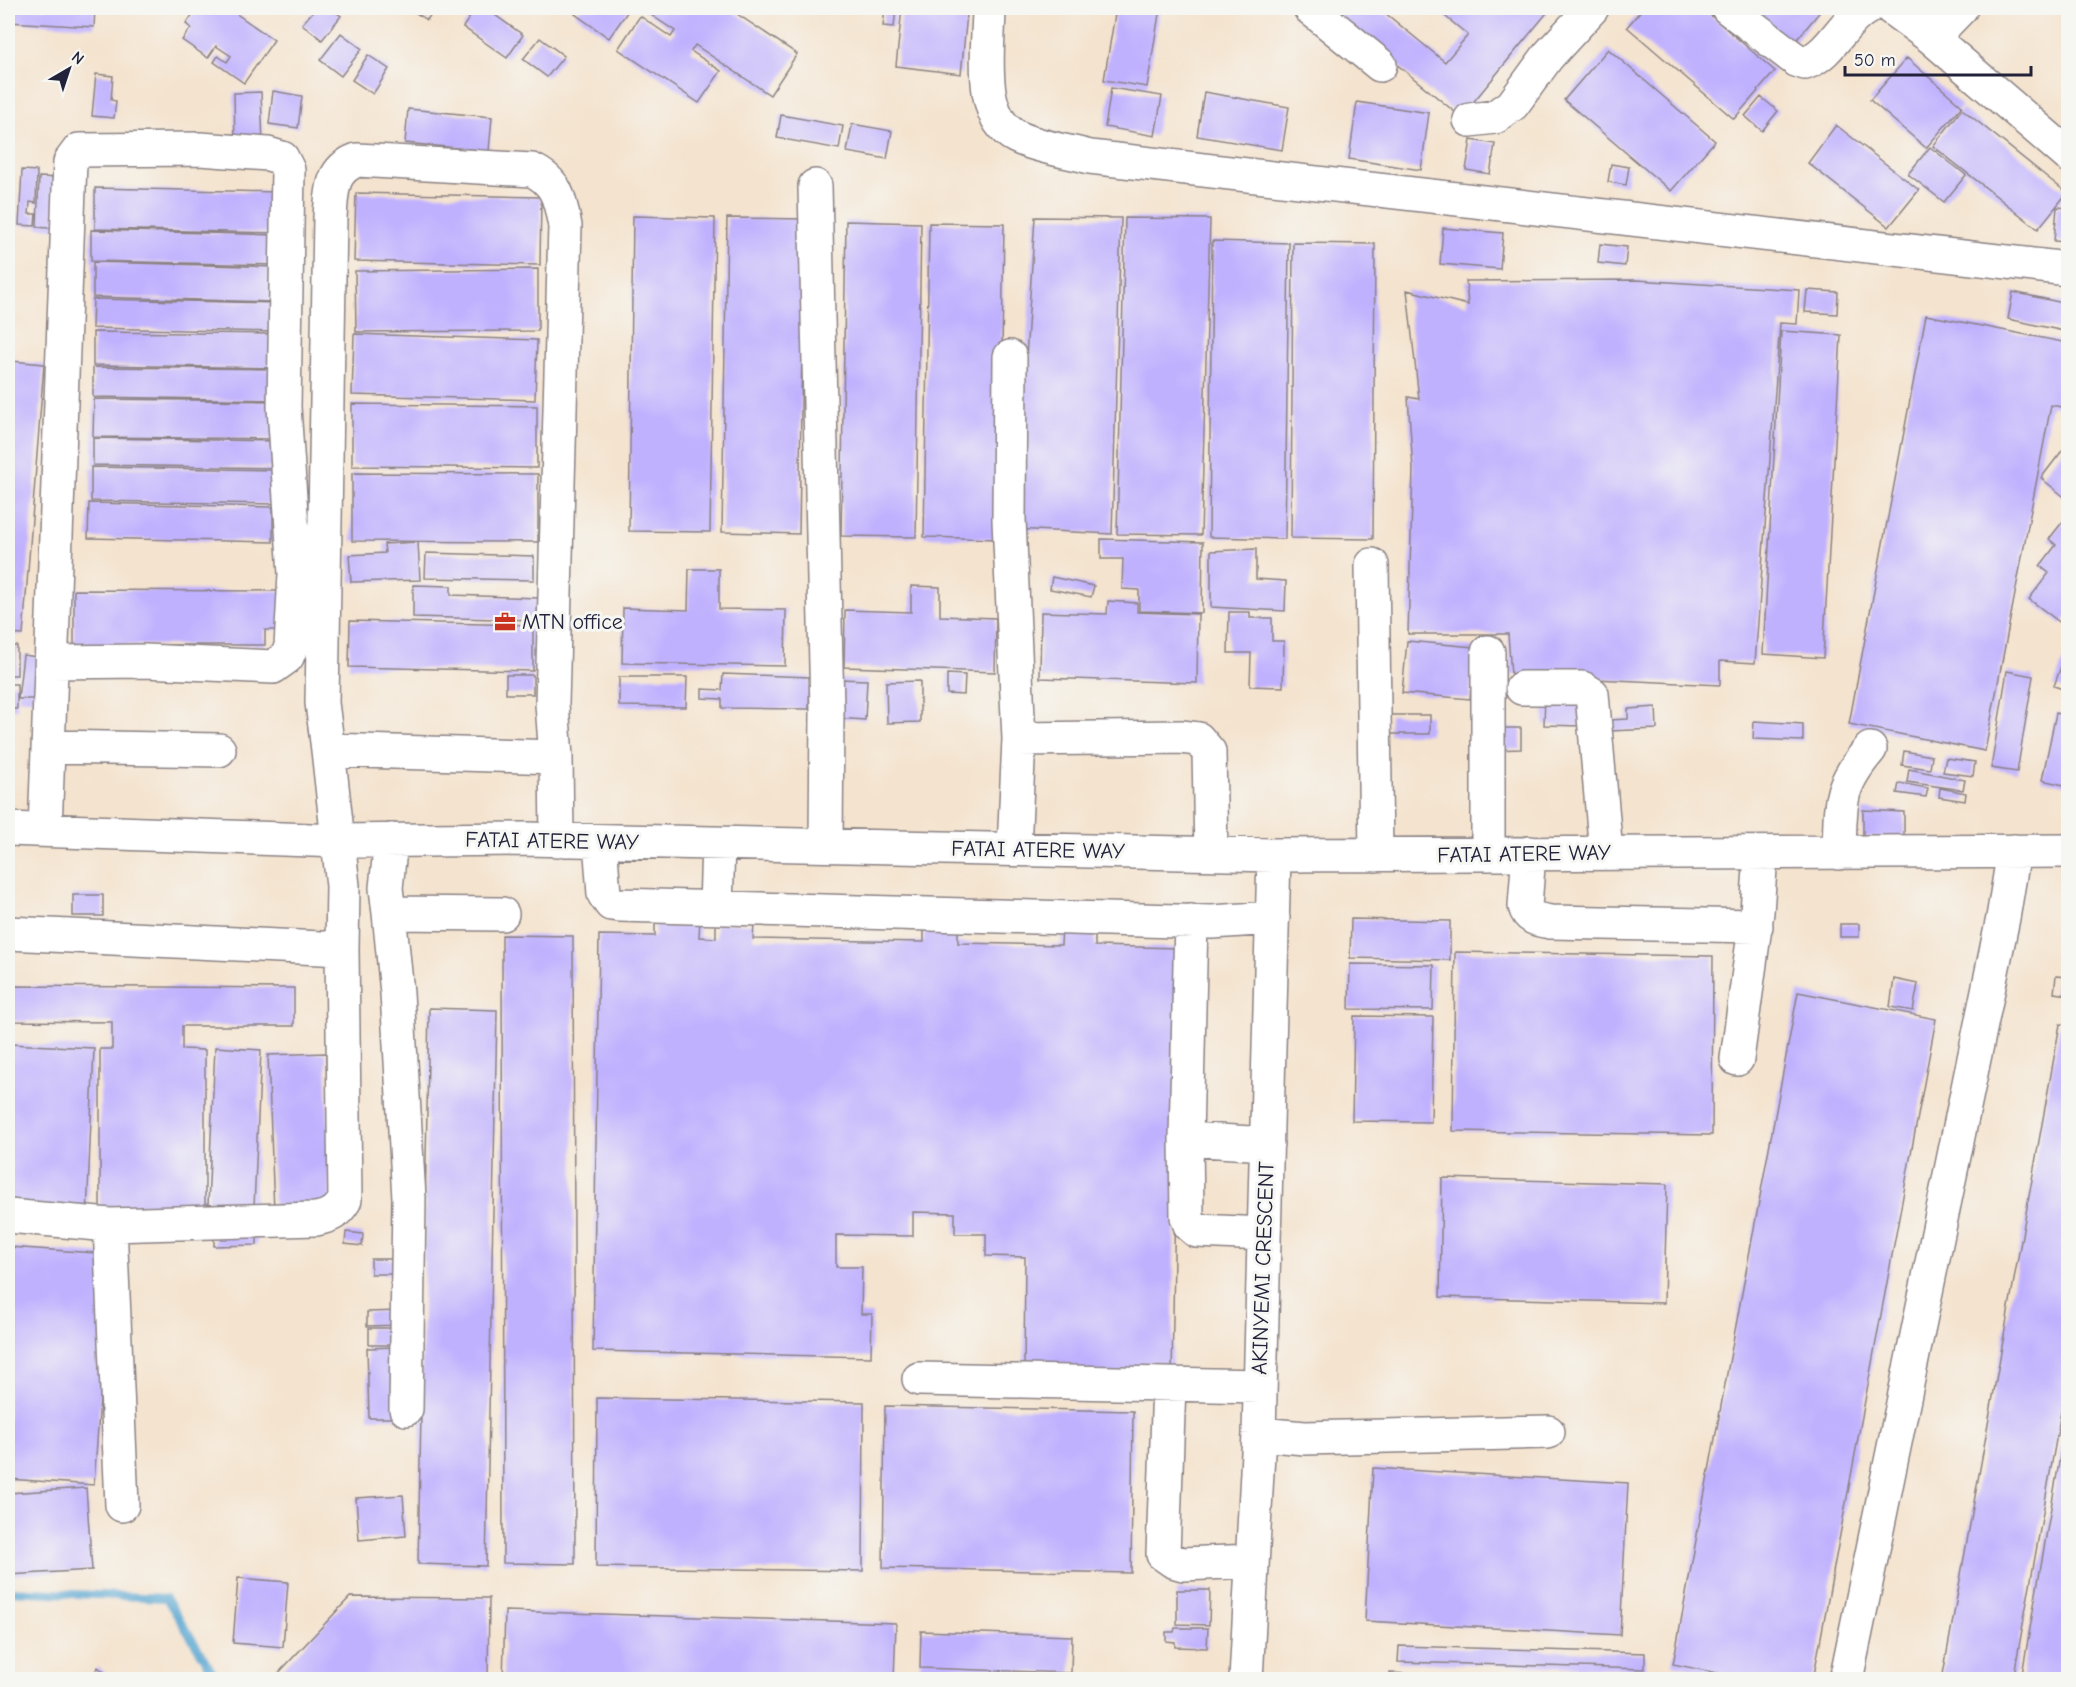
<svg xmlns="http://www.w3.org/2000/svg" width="2076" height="1687" font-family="'Comic Neue',sans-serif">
  <rect width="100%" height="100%" fill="#f6f6f2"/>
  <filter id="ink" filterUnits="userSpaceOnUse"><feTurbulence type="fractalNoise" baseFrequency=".0167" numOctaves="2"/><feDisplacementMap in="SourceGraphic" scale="12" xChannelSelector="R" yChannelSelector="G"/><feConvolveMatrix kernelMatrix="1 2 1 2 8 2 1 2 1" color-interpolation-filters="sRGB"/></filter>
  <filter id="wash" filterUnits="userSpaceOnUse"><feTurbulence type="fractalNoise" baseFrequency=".008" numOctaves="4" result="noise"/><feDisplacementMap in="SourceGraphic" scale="24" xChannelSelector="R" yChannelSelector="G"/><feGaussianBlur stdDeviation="1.35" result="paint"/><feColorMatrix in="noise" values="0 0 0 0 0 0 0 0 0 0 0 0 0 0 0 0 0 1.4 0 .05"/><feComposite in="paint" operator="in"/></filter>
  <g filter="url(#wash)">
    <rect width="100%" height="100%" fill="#f4e3ce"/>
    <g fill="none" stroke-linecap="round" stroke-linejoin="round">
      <path stroke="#56a5d0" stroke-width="8" d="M 8,1591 L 166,1598 L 218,1680"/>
    </g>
    <g id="blocks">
      <path fill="#c0b1fe" d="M 8,8 L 95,8 L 94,27 L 8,22 Z
        M 197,8 L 228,8 L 274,40 L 244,83 L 214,62 L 218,56 L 227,62 L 231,56 L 216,46 L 208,58 L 182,40 L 191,28 L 186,24 Z
        M 316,8 L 330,8 L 341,16 L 322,40 L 302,24 Z
        M 408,8 L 435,8 L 427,20 Z
        M 476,8 L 485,8 L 523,35 L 507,58 L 463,27 Z
        M 580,8 L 630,8 L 609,38 L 575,14 Z
        M 643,8 L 728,8 L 797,54 L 770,95 L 695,45 L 691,51 L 721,71 L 699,103 L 618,49 L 640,16 L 671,37 L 675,31 L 642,9 Z
        M 885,8 L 896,8 L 894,27 L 883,26 Z
        M 902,8 L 967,14 L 961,74 L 896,66 Z
        M 1116,8 L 1160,8 L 1147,87 L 1104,80 Z
        M 1328,8 L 1379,8 L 1445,62 L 1468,35 L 1435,8 L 1551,8 L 1461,117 Z
        M 1643,8 L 1702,8 L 1775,71 L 1734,119 L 1627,27 Z
        M 1737,8 L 1823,8 L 1788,50 Z
        M 341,33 L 362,49 L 341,76 L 320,60 Z
        M 540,38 L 564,56 L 547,77 L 523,59 Z
        M 1608,49 L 1715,141 L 1671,191 L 1564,100 Z
        M 368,55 L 389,69 L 373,94 L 352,80 Z
        M 1907,58 L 1962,106 L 1926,148 L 1870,100 Z
        M 96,74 L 113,76 L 111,100 L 116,101 L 114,118 L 92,116 Z
        M 1111,88 L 1162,96 L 1155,136 L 1105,127 Z
        M 273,91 L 302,96 L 298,128 L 269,124 Z
        M 261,92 L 263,146 L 235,147 L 234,93 Z
        M 1204,92 L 1289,107 L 1282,150 L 1197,136 Z
        M 1761,97 L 1778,111 L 1762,131 L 1745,116 Z
        M 1357,102 L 1429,113 L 1421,170 L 1349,159 Z
        M 408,109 L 492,117 L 489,151 L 405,143 Z
        M 1962,109 L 2067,193 L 2038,229 L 1933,146 Z
        M 781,115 L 843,126 L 839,149 L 777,138 Z
        M 852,124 L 892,131 L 887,159 L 847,152 Z
        M 1836,125 L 1919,190 L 1889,227 L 1808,163 Z
        M 1471,140 L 1495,144 L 1490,174 L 1466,170 Z
        M 1930,147 L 1966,175 L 1944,202 L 1908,174 Z
        M 1611,164 L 1629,167 L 1626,185 L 1608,182 Z
        M 22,170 L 37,171 L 36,203 L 30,202 L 29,214 L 36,214 L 35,226 L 19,225 Z
        M 39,177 L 61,178 L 59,229 L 37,227 Z
        M 95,188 L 278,192 L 277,233 L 95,229 Z
        M 356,193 L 541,197 L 540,265 L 354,261 Z
        M 2057,207 L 2068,208 L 2068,242 L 2054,241 Z
        M 633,216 L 715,218 L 710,532 L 629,531 Z
        M 1035,217 L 1121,218 L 1112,534 L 1015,529 Z
        M 727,218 L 804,219 L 799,534 L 722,532 Z
        M 1125,218 L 1210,219 L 1201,535 L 1117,534 Z
        M 846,221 L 921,223 L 916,537 L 841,536 Z
        M 929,223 L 1004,224 L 999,539 L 924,537 Z
        M 1443,228 L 1503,233 L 1500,269 L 1440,264 Z
        M 91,230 L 277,235 L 277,265 L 91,261 Z
        M 1212,241 L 1289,243 L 1285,539 L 1209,537 Z
        M 1293,243 L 1375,244 L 1373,539 L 1291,538 Z
        M 1600,244 L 1627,247 L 1625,266 L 1598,263 Z
        M 93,262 L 277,267 L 276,302 L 93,297 Z
        M 538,269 L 538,331 L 356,332 L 355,271 Z
        M 1636,280 L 1799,290 L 1797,324 L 1780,323 L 1755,663 L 1720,661 L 1720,685 L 1511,675 L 1508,634 L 1408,634 L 1413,469 L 1408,397 L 1419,399 L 1407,290 L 1468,305 L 1466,281 Z
        M 1807,290 L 1838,292 L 1837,314 L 1805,312 Z
        M 2013,292 L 2068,304 L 2064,331 L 2008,319 Z
        M 93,299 L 277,303 L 276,332 L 92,328 Z
        M 1926,315 L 2068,343 L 2068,408 L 2051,405 L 1985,751 L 1849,724 Z
        M 1781,331 L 1841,335 L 1823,658 L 1763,654 Z
        M 93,332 L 276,334 L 275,368 L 93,365 Z
        M 354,334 L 537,340 L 535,400 L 352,395 Z
        M 11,361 L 44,364 L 23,635 L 8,634 L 8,409 Z
        M 93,367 L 276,369 L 276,400 L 93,397 Z
        M 94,399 L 275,401 L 275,439 L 93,437 Z
        M 352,404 L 537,406 L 537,468 L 352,466 Z
        M 93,438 L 275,441 L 275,468 L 93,465 Z
        M 2068,443 L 2068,500 L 2041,478 Z
        M 91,467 L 275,470 L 275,504 L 91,501 Z
        M 352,473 L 538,474 L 538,542 L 352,541 Z
        M 89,503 L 273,507 L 273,542 L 88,538 Z
        M 2068,515 L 2068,615 L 2062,624 L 2029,599 L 2049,573 L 2040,566 L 2056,545 L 2049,539 Z
        M 1101,539 L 1203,542 L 1202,613 L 1139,611 L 1139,590 L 1122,589 L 1123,559 L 1101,559 Z
        M 418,542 L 420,580 L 351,582 L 349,555 L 385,553 L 384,544 Z
        M 1256,549 L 1256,579 L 1286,581 L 1285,611 L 1211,607 L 1211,551 Z
        M 426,553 L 534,556 L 534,580 L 425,578 Z
        M 689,569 L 719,569 L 719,609 L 786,610 L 785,666 L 622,663 L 623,608 L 688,610 Z
        M 1052,577 L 1094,586 L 1091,597 L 1050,589 Z
        M 413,585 L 451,586 L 451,595 L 538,598 L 537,620 L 413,617 Z
        M 911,586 L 940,587 L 940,616 L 996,618 L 995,672 L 844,667 L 845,610 L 911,612 Z
        M 74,590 L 285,591 L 285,630 L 265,630 L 265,645 L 74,645 Z
        M 1108,601 L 1137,603 L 1137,612 L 1198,614 L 1197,683 L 1040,678 L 1041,612 L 1107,614 Z
        M 1229,612 L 1250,612 L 1250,618 L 1272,618 L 1272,641 L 1284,641 L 1283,687 L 1250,686 L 1251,653 L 1228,653 Z
        M 350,621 L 533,625 L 533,671 L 349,667 Z
        M 1407,641 L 1474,647 L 1470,699 L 1402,693 Z
        M 8,646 L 17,646 L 17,675 L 8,675 Z
        M 23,655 L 37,657 L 34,699 L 18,699 Z
        M 2063,661 L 2068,663 L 2068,691 L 2054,686 Z
        M 2007,671 L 2033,676 L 2017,772 L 1991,768 Z
        M 723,674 L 810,677 L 809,709 L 722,708 L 722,699 L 702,698 L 702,689 L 722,690 Z
        M 947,674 L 965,675 L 964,695 L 947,694 Z
        M 506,675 L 533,675 L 533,694 L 506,694 Z
        M 619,677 L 687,677 L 686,707 L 619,706 Z
        M 838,679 L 867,680 L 865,720 L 836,718 Z
        M 920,681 L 920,722 L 887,723 L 886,682 Z
        M 8,684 L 17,684 L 17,709 L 8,709 Z
        M 1545,695 L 1582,697 L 1581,726 L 1544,725 Z
        M 1656,707 L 1657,729 L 1609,731 L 1608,720 L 1628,719 L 1628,709 Z
        M 2056,713 L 2068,716 L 2068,786 L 2042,780 Z
        M 1390,715 L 1430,715 L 1430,734 L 1389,734 Z
        M 1754,721 L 1803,724 L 1803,741 L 1753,739 Z
        M 1491,728 L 1521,728 L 1521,749 L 1493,750 Z
        M 1904,751 L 1932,756 L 1930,769 L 1902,765 Z
        M 1946,758 L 1975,762 L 1973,776 L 1943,772 Z
        M 1909,769 L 1965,780 L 1963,790 L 1907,782 Z
        M 1899,783 L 1928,788 L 1926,797 L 1897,793 Z
        M 1940,788 L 1966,793 L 1965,801 L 1939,797 Z
        M 1863,810 L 1904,812 L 1904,838 L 1863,837 Z
        M 73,895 L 103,895 L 103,916 L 73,916 Z
        M 655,917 L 700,918 L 699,937 L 716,938 L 716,923 L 754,924 L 753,939 L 924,942 L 924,923 L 958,924 L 958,943 L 1061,945 L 1062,928 L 1095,929 L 1095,946 L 1179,948 L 1172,1378 L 1024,1374 L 1025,1257 L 986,1256 L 986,1234 L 955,1234 L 955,1213 L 913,1212 L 913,1236 L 836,1235 L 836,1267 L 862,1267 L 861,1314 L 872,1314 L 871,1357 L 593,1351 L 599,935 L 655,936 Z
        M 1351,919 L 1450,921 L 1450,960 L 1350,958 Z
        M 1840,924 L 1859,924 L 1859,937 L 1840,937 Z
        M 502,935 L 573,936 L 575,1564 L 503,1563 Z
        M 1455,952 L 1713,956 L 1712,1135 L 1453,1131 Z
        M 1350,964 L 1434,965 L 1433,1010 L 1349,1009 Z
        M 2056,976 L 2068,977 L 2068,995 L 2054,993 Z
        M 1894,979 L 1918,984 L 1913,1011 L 1890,1007 Z
        M 8,986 L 294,988 L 294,1026 L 182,1026 L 182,1049 L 205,1050 L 205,1215 L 100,1214 L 100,1049 L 112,1049 L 112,1022 L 8,1021 Z
        M 1798,992 L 1936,1019 L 1813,1680 L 1751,1680 L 1673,1664 Z
        M 429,1008 L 497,1010 L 486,1566 L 418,1564 Z
        M 1354,1016 L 1433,1017 L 1431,1122 L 1352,1121 Z
        M 2060,1024 L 2068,1025 L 2068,1373 L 2013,1680 L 1942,1680 Z
        M 8,1044 L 94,1048 L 87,1216 L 8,1211 Z
        M 215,1047 L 261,1050 L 254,1207 L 208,1205 Z
        M 326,1053 L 331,1209 L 274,1211 L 268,1055 Z
        M 1442,1178 L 1667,1184 L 1664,1303 L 1440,1297 Z
        M 346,1232 L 363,1234 L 362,1246 L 345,1244 Z
        M 257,1235 L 257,1245 L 214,1246 L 214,1236 Z
        M 8,1247 L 110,1254 L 94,1485 L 8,1479 Z
        M 371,1259 L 403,1259 L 403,1274 L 371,1274 Z
        M 401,1311 L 402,1325 L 367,1326 L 367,1312 Z
        M 369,1328 L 398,1328 L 398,1345 L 369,1345 Z
        M 396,1347 L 398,1418 L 369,1418 L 367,1348 Z
        M 597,1398 L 864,1402 L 863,1571 L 596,1567 Z
        M 885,1406 L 1133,1411 L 1131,1573 L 883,1568 Z
        M 2067,1416 L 2068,1680 L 2021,1680 Z
        M 1373,1468 L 1628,1483 L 1620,1635 L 1365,1621 Z
        M 86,1488 L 92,1570 L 8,1575 L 8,1493 Z
        M 403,1495 L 406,1536 L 359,1540 L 356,1498 Z
        M 238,1578 L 288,1582 L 283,1647 L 233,1643 Z
        M 1177,1590 L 1210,1590 L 1209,1625 L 1177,1624 Z
        M 350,1597 L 489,1598 L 488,1680 L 272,1680 Z
        M 505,1611 L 896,1623 L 894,1680 L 503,1680 Z
        M 1175,1628 L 1208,1628 L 1207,1648 L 1175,1647 L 1175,1642 L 1166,1641 L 1166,1632 L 1174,1632 Z
        M 921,1631 L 1072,1636 L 1071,1673 L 920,1668 Z
        M 1399,1646 L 1645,1653 L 1645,1669 L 1398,1662 Z
        M 98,1667 L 114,1680 L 89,1680 Z
        M 1390,1673 L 1486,1678 L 1486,1680 L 1390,1680 Z"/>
    </g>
  </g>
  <g filter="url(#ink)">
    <use href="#blocks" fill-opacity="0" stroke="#8b8284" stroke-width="1.5"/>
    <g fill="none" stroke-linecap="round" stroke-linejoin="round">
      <defs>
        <path id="minor" d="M 989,8 C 989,46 976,117 1017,137 C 1038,147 1067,151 1090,157 L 2068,269
          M 1310,8 L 1380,65
          M 1728,8 L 1796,60 L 1805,63 C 1832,54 1842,21 1867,8
          M 1891,8 L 1932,38 L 2068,155
          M 1932,38 L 1961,8
          M 1470,120 L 1495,117 L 1513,104 L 1548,56 L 1592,8
          M 815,186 L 827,710 L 826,845
          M 1010,357 L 1009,520 L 1019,739
          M 1372,565 L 1376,855
          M 1488,652 L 1488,854
          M 1522,688 L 1582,688 L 1592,694 L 1606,853
          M 50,747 L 219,750
          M 328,750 L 322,703 L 330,217 C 332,193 330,170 357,160 L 532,170 C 558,182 560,201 565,226 L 552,704 L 556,757 L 557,841
          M 8,829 L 339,841 L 526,839 L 1274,855 L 2068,851
          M 45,830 L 70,162 L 79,150 L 200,149 L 268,154 L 282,158 L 288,170 L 284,407 L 295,574 L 291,647 L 287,657 L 273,667 L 145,661 L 52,662
          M 391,840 L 386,888 L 389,913 L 502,914
          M 600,841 L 604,894 L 611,904 L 619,905 L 1212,922 L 1273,918
          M 1014,849 L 1019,739 L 1181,737 L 1198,739 L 1209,752 L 1211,853
          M 1529,853 L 1525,906 C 1528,919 1539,920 1550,922 L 1756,926
          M 1839,853 C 1841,804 1836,789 1870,749
          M 716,907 L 718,844
          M 389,913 L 397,993 L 409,1198 L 406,1409
          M 1191,921 L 1186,1139 L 1187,1217 L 1190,1225 L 1197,1231 L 1264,1234
          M 8,933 L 342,949 L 343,886 L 328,750 L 556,757
          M 1737,1059 L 1757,912 L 1761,854
          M 1186,1139 L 1267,1144
          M 8,1216 L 110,1225 L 122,1505
          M 110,1225 L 316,1219 C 331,1216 337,1213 345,1200 L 342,949
          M 919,1379 L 1260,1386
          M 1169,1385 L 1163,1554 L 1173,1561 L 1183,1564 L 1252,1561
          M 1259,1434 L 1305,1438 L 1548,1432
          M 1246,1680 L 1259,1434 L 1274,855
          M 1846,1680 L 2003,918 L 2014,851"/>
      </defs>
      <use href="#minor" stroke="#8b8284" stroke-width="36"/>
      <use href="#minor" stroke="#fff" stroke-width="33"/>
    </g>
  </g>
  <defs>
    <symbol id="office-bare" viewBox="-9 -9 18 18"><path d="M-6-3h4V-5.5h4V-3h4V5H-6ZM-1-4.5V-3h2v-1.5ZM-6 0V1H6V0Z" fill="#c8321e" stroke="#f6f6f2" stroke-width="2.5" paint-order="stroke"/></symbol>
  </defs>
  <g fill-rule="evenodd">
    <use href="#office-bare" x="490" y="607" width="30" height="30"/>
  </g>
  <g text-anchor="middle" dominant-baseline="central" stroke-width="6" stroke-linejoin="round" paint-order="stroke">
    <g font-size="22" fill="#22223b" stroke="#f6f6f2" text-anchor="start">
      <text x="522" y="622">MTN office</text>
    </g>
    <g font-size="22" fill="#22223b" stroke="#f6f6f2">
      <text transform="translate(552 841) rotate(1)">FATAI ATERE WAY</text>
      <text transform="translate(1038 850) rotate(1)">FATAI ATERE WAY</text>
      <text transform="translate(1524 854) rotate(-1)">FATAI ATERE WAY</text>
      <text transform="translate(1263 1268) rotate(-88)">AKINYEMI CRESCENT</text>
    </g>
  </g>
  <rect width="2076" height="1687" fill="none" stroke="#f6f6f2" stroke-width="30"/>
  <g transform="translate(69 69) rotate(39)" stroke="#f6f6f2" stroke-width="4.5" paint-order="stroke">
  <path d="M0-4.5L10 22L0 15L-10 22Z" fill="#22223b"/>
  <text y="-9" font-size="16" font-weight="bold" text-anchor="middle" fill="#22223b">N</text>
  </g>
  <path d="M1845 66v9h186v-9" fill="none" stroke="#22223b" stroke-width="3"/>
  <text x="1854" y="66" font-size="18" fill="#22223b" stroke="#f6f6f2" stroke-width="4.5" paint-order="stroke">50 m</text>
</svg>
